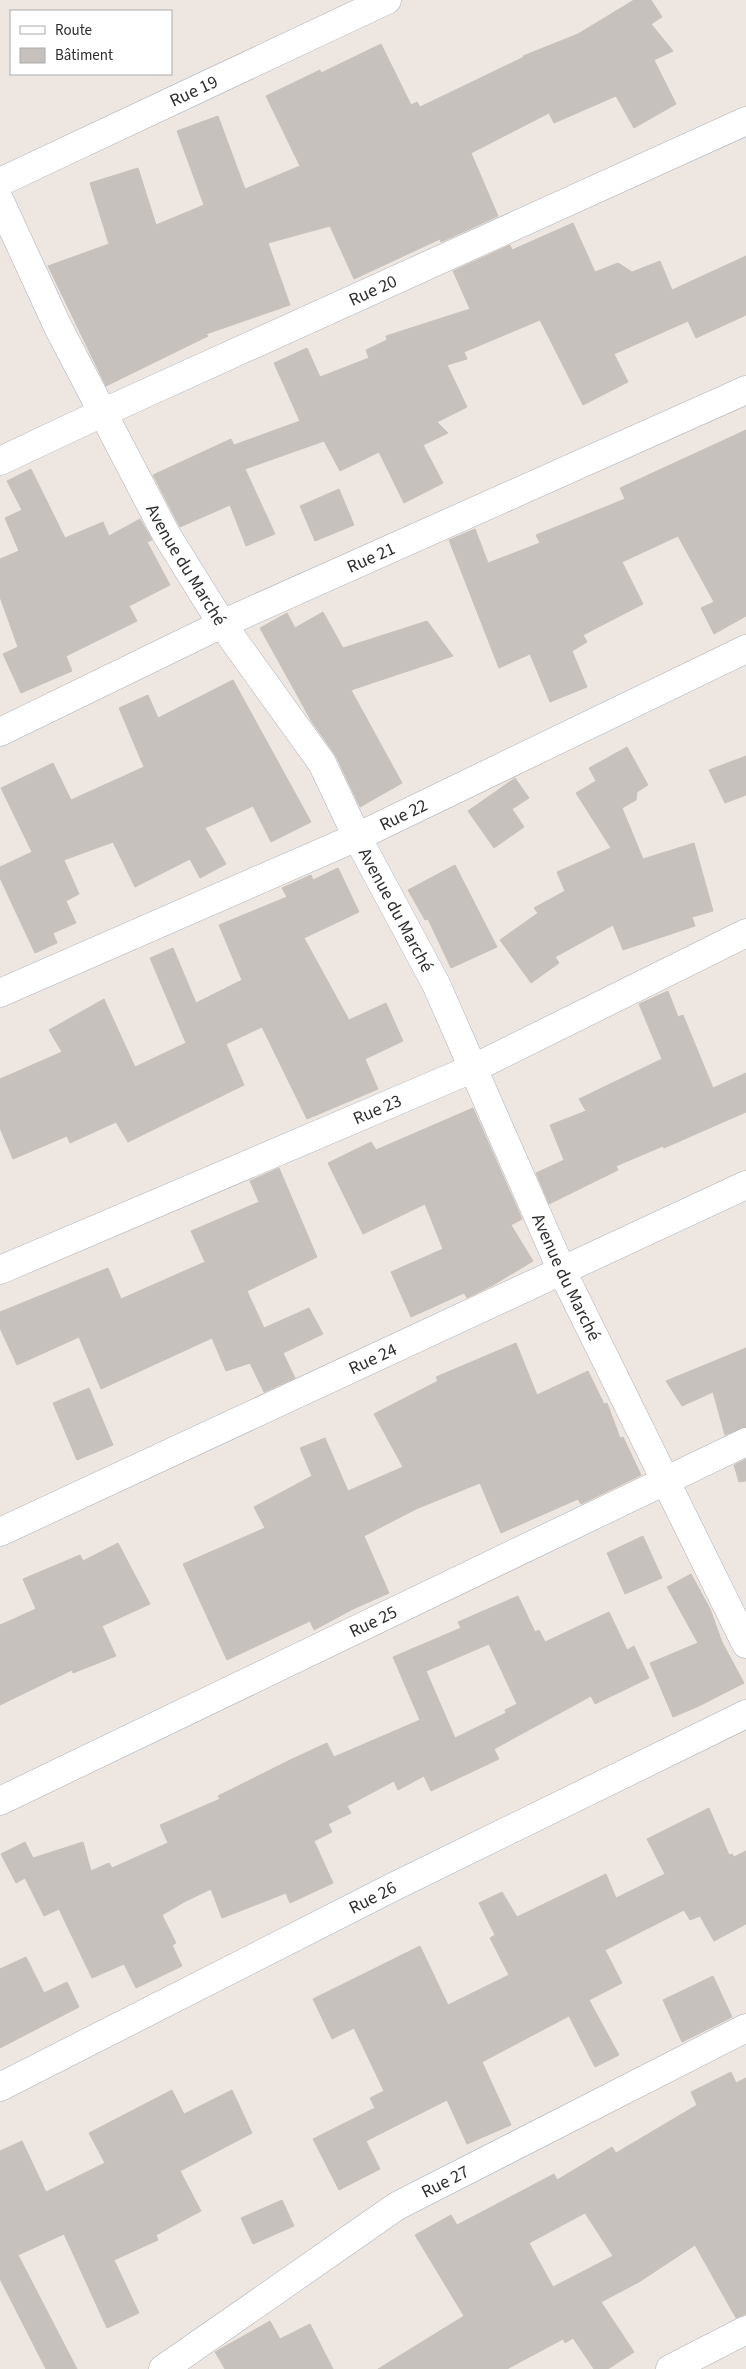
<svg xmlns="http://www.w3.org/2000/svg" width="746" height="2369" font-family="'Source Sans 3',sans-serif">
  <rect width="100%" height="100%" fill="#ede6e1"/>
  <path fill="#c6c1bc" stroke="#c9c1ba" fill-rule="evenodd" d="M 634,0 L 651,0 L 662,17 L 651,24 L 673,51 L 654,60 L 676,104 L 634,128 L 616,96 L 554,123 L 549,113 L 471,153 L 498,216 L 441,242 L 440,239 L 354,279 L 330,226 L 268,243 L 290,305 L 206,334 L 208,336 L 106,386 L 48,266 L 109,244 L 90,183 L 138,168 L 156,225 L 204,205 L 177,131 L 218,116 L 245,189 L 300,166 L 266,96 L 320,70 L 321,73 L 381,44 L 411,105 L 417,102 L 420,107 L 524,57 L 523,56 L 578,34 Z
    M 573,223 L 595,272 L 618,263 L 632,272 L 660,261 L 672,290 L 746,256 L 746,315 L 696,338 L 688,321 L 614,354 L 628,382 L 583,405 L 540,320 L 464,352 L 467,359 L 447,365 L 467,407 L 437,422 L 448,433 L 423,445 L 443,483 L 404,503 L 379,452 L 340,471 L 324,441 L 245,469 L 275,534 L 246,546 L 230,505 L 180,527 L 153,475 L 231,439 L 234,445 L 300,421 L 274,363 L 307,348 L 320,377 L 369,358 L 366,350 L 387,340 L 386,336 L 470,309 L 453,271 L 510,245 L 512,250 Z
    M 746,430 L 746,616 L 714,634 L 701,608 L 714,602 L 678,536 L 622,562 L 643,604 L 583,635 L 587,642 L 572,651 L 587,687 L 550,702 L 530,654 L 499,668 L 449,540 L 475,529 L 488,563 L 540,543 L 536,535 L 625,499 L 620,488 Z
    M 31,469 L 65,538 L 103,522 L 109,536 L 140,519 L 152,540 L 147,542 L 170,585 L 129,606 L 137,621 L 66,656 L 72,671 L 21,693 L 3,654 L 18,647 L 0,597 L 0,559 L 19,551 L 5,518 L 22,510 L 7,481 Z
    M 339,489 L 354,525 L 315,541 L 300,506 Z
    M 323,612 L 343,648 L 427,621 L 453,656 L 351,690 L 402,783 L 360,807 L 336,756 L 312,722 L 260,628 L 287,613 L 295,628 Z
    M 233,680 L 311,822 L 271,842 L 253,806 L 205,828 L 226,864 L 200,878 L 190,859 L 135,887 L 113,842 L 64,860 L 79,894 L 66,901 L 76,923 L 53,933 L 57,943 L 35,953 L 0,878 L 0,867 L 32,852 L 1,788 L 53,763 L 71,800 L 144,767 L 119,708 L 148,695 L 158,718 Z
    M 627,747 L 648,785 L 637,792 L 636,800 L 622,808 L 643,859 L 694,843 L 713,911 L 692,917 L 695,926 L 623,950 L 613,925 L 555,957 L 559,963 L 531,983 L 500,940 L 538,913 L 534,908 L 565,891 L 557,872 L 611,848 L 576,793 L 596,781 L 589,768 Z
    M 746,756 L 746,795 L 725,803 L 709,770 Z
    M 515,778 L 529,798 L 512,809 L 524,827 L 494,848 L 468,811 Z
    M 455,865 L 497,947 L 451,968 L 428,919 L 425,920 L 408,890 Z
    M 338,868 L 359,912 L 304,938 L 349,1020 L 386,1003 L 403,1041 L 365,1059 L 378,1089 L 307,1119 L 262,1027 L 226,1044 L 244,1085 L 128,1142 L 116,1122 L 70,1143 L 67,1136 L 13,1159 L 0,1128 L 0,1079 L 62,1052 L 49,1030 L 104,999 L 135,1067 L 186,1043 L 150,958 L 173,948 L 196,1003 L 242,980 L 219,925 L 287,897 L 282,888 L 311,875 L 313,880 Z
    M 668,991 L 678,1017 L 683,1015 L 713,1088 L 746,1073 L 746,1112 L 664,1148 L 663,1146 L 616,1166 L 618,1170 L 549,1204 L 536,1173 L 564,1160 L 550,1125 L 586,1111 L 579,1099 L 662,1059 L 639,1004 Z
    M 473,1108 L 522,1219 L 511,1225 L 533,1261 L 493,1285 L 467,1298 L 464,1293 L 411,1317 L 391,1272 L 443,1249 L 425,1204 L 363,1234 L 328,1163 L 371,1142 L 376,1150 Z
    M 279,1168 L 317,1257 L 247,1291 L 264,1328 L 309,1308 L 323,1334 L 283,1353 L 295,1378 L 264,1392 L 250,1363 L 226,1371 L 212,1338 L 101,1389 L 79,1337 L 17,1365 L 0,1328 L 0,1312 L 108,1268 L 121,1299 L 205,1262 L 191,1231 L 259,1202 L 250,1181 Z
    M 516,1343 L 537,1395 L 588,1371 L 604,1404 L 607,1403 L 620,1438 L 623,1437 L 641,1475 L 581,1504 L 578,1499 L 501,1533 L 480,1483 L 416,1509 L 364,1536 L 389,1593 L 353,1609 L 314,1630 L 310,1621 L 227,1660 L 183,1564 L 265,1528 L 254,1507 L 312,1476 L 300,1448 L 325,1438 L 348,1491 L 403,1467 L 374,1414 L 438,1381 L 436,1377 Z
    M 746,1348 L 746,1427 L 725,1435 L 713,1392 L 682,1406 L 666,1381 Z
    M 89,1388 L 113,1445 L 77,1460 L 53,1403 Z
    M 746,1459 L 746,1481 L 739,1482 L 734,1465 Z
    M 643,1536 L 662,1578 L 625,1594 L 607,1553 Z
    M 118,1543 L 150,1604 L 102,1626 L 116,1656 L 73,1673 L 72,1670 L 0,1705 L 0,1625 L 36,1609 L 23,1579 L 80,1555 L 83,1561 Z
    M 691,1574 L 710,1609 L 722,1642 L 744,1683 L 699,1706 L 673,1717 L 650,1663 L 698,1643 L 667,1587 Z
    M 518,1596 L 535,1632 L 539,1630 L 545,1642 L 609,1612 L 627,1650 L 634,1646 L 649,1678 L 595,1704 L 591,1696 L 494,1749 L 499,1759 L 431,1791 L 424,1776 L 398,1790 L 394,1781 L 347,1806 L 351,1813 L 328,1824 L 332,1832 L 314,1841 L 333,1883 L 290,1903 L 286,1893 L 222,1918 L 211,1889 L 184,1902 L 162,1915 L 176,1943 L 172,1945 L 182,1966 L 136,1988 L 124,1964 L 92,1978 L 59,1909 L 44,1916 L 25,1878 L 16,1883 L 1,1854 L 25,1842 L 33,1858 L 83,1842 L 91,1871 L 109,1863 L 112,1868 L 168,1843 L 160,1825 L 220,1799 L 218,1796 L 290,1760 L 327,1743 L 334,1757 L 420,1720 L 393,1657 L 461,1628 L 458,1622 ZM 489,1644 L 517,1704 L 505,1710 L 506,1713 L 455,1738 L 426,1671 Z
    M 709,1808 L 729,1855 L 732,1854 L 734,1857 L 746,1851 L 746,1924 L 714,1941 L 700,1916 L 690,1920 L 684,1910 L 605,1950 L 622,1983 L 589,2000 L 619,2055 L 595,2067 L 569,2016 L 482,2062 L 511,2125 L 467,2144 L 447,2100 L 366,2141 L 380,2169 L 339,2190 L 313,2139 L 375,2108 L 370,2098 L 384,2091 L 354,2028 L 332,2039 L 313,1999 L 420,1946 L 448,2005 L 509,1975 L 490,1938 L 495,1935 L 479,1903 L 502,1892 L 517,1917 L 606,1874 L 616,1898 L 665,1874 L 647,1839 Z
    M 26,1957 L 44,1993 L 67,1982 L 79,2007 L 0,2048 L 0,1969 Z
    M 713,1976 L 732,2017 L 682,2042 L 663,2000 Z
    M 731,2072 L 736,2083 L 746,2078 L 746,2314 L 736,2318 L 695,2245 L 639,2282 L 601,2302 L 634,2352 L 608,2369 L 594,2369 L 573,2338 L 565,2343 L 563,2339 L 507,2369 L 378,2369 L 464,2316 L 415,2235 L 451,2215 L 457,2225 L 554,2174 L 557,2180 L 612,2147 L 616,2153 L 697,2105 L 691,2092 ZM 585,2213 L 613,2256 L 553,2287 L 529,2243 Z
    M 172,2090 L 184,2114 L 232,2090 L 252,2133 L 180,2171 L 201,2211 L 156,2235 L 158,2240 L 114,2260 L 139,2313 L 107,2328 L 64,2234 L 18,2255 L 77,2369 L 46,2369 L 0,2279 L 0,2151 L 22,2141 L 46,2192 L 105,2163 L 89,2133 Z
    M 282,2200 L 294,2226 L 253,2244 L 241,2218 Z
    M 270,2321 L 280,2339 L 310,2324 L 333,2369 L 225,2369 L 215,2352 Z"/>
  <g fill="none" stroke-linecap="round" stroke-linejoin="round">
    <defs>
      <g id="minor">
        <path id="s1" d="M 0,182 L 387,0"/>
        <path id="s2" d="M 0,201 L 58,327 L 166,534 L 222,624 L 322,763 L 357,837 L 436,984 L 562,1271 L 746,1644"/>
        <path id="s3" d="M 0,461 L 102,413 L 746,121"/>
        <path id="s4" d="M 0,732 L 222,624 L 746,390"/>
        <path id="s5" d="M 0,993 L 357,837 L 746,649"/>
        <path id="s6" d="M 0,1270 L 474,1068 L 746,933"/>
        <path id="s7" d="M 0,1532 L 746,1185"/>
        <path id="s8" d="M 0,1801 L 746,1442"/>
        <path id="s9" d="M 0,2087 L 393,1887 L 746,1714"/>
        <path id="s10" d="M 163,2369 L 397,2206 L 746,2028"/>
        <path d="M 670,2369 L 746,2330"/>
      </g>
    </defs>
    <use href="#minor" stroke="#adb1b8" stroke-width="29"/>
    <use href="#minor" stroke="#fff" stroke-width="28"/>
  </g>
  <g text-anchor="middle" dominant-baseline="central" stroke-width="4" stroke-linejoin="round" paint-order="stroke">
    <g font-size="18" fill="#2d2d2d" stroke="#fff">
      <text stroke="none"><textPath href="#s1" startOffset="214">Rue 19</textPath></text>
      <text stroke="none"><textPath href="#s3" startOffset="410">Rue 20</textPath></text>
      <text stroke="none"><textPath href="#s4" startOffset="410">Rue 21</textPath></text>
      <text stroke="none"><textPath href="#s2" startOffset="409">Avenue du Marché</textPath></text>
      <text stroke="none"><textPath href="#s5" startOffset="441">Rue 22</textPath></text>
      <text stroke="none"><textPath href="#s2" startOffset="814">Avenue du Marché</textPath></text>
      <text stroke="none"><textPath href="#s6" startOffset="410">Rue 23</textPath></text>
      <text stroke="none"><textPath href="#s2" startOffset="1219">Avenue du Marché</textPath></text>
      <text stroke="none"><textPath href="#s7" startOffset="411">Rue 24</textPath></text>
      <text stroke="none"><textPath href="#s8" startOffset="414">Rue 25</textPath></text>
      <text stroke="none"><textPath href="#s9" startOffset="418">Rue 26</textPath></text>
      <text stroke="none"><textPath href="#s10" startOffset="339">Rue 27</textPath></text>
    </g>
  </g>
  <rect x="10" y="10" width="162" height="65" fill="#ffffff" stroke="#ababab"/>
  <rect x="20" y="26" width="25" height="8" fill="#ffffff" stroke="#ababab"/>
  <text x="55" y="35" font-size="15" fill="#2d2d2d">Route</text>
  <rect x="20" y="48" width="25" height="15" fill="#c6c1bc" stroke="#ababab"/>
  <text x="55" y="60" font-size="15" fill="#2d2d2d">Bâtiment</text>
</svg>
